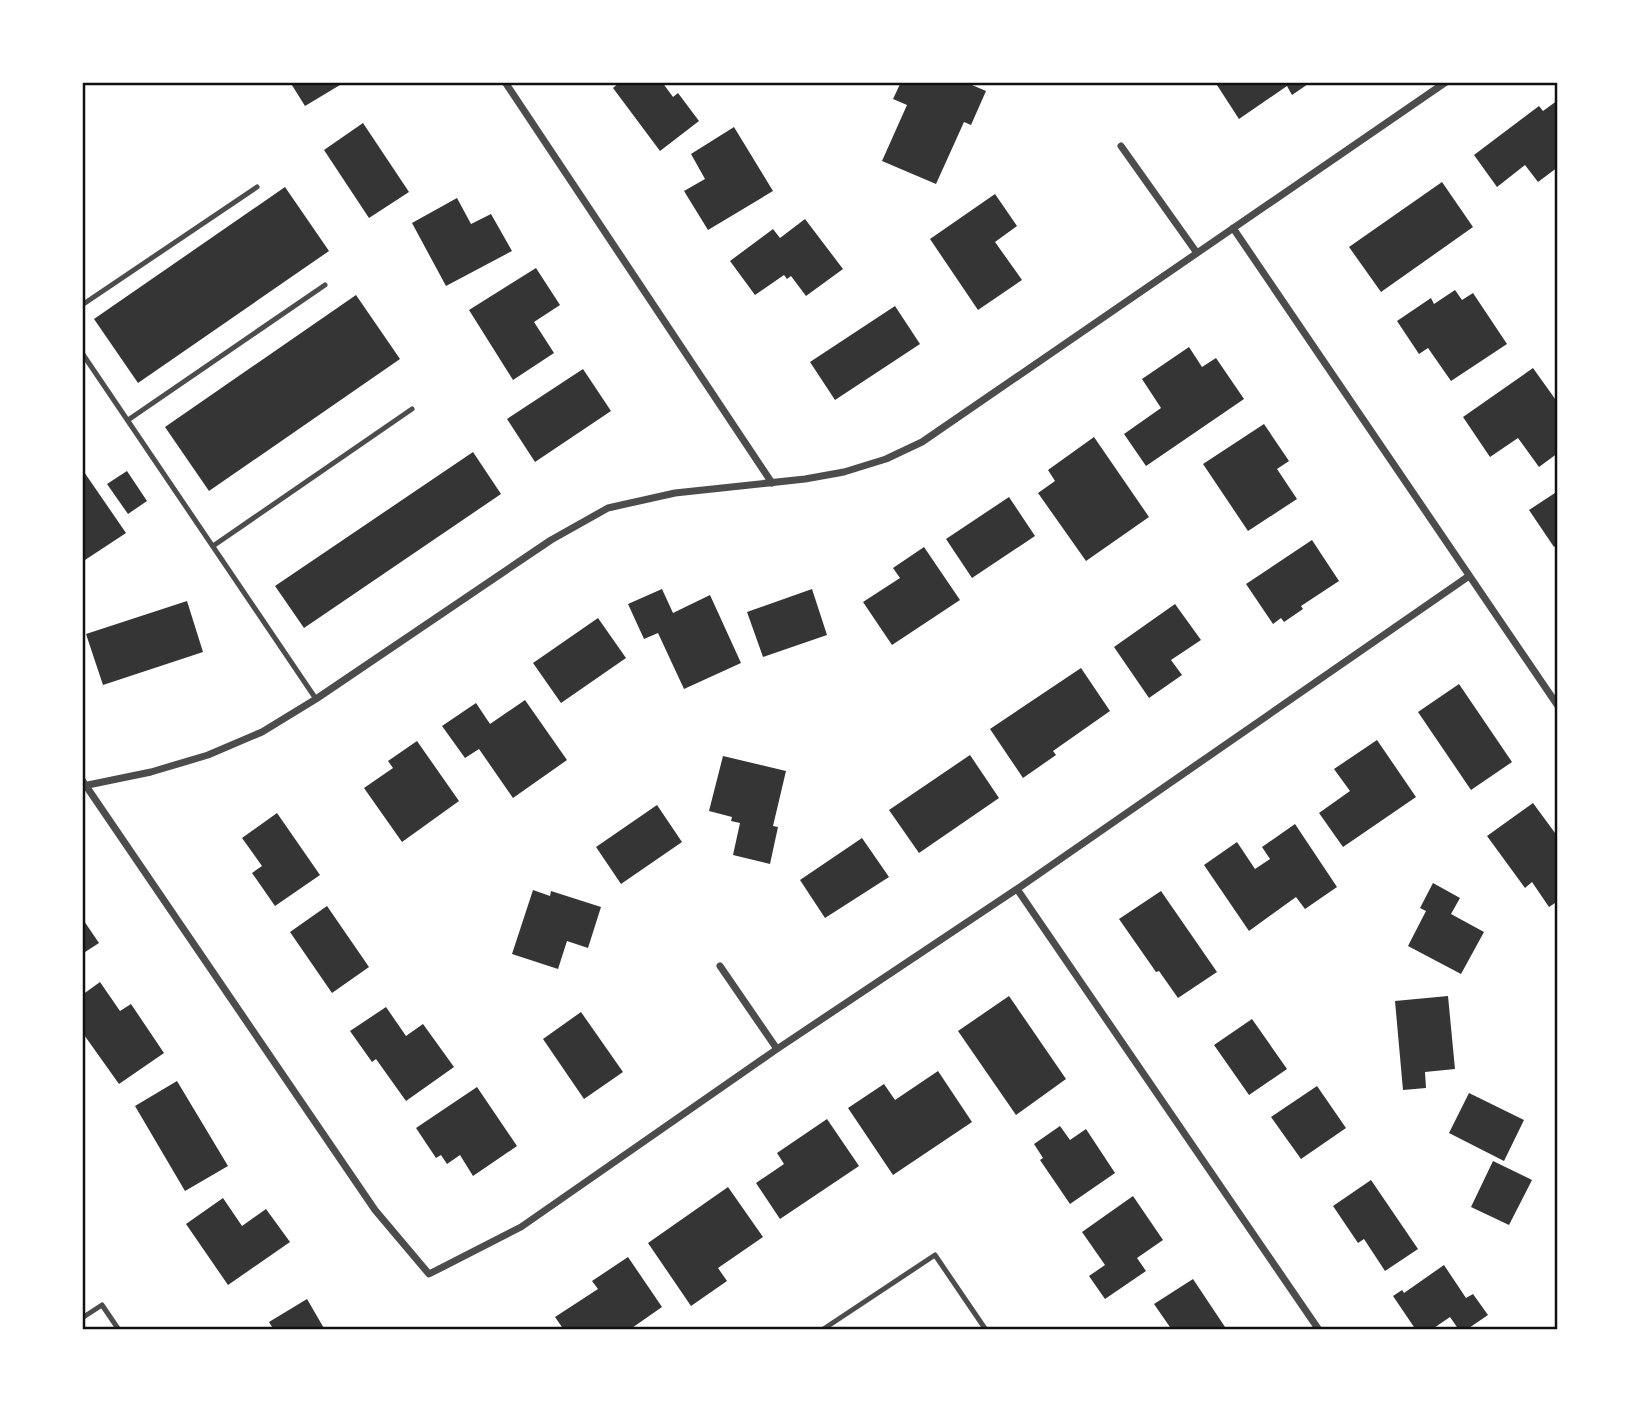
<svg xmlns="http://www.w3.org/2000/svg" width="1640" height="1412" font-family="'Libre Baskerville',serif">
  <rect width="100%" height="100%" fill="#fff"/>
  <path fill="#353535" d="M 290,82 L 345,82 L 305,106 Z
    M 620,82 L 662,82 L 673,97 L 678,93 L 699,121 L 660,151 L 613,88 Z
    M 901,82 L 965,82 L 986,91 L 971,125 L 964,122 L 936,184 L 882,161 L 907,105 L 893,99 Z
    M 1215,82 L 1311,82 L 1292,95 L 1287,86 L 1239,119 Z
    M 1558,100 L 1558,167 L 1538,182 L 1525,165 L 1497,187 L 1474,155 L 1539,106 L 1543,111 Z
    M 363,123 L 409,192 L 369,218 L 324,150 Z
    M 734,127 L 773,191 L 708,230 L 684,191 L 705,179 L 691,154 Z
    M 1442,182 L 1473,227 L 1381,292 L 1349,247 Z
    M 285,187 L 329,251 L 138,383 L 94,319 Z
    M 995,194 L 1017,226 L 995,242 L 1022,280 L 978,310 L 930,239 Z
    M 457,198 L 471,224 L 491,214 L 512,251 L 446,286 L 412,223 Z
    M 805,219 L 843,269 L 806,296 L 791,276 L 787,279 L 784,275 L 755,295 L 730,261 L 773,229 L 780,238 Z
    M 536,268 L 560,305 L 534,322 L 554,353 L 513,380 L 469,310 Z
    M 1455,290 L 1462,300 L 1473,293 L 1507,344 L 1451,381 L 1428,348 L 1419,354 L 1397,321 L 1431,298 L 1434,304 Z
    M 356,295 L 400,359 L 209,491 L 165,427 Z
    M 895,306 L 920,344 L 835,400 L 810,362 Z
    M 1189,347 L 1202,367 L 1216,358 L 1244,399 L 1146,466 L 1124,434 L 1161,408 L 1142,379 Z
    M 1533,368 L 1558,403 L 1558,453 L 1539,467 L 1518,438 L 1490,457 L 1463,417 Z
    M 583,369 L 611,411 L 535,462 L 507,419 Z
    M 1264,424 L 1289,461 L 1277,469 L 1297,499 L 1248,531 L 1203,464 Z
    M 1094,437 L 1149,517 L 1086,561 L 1038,493 L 1055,481 L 1048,470 Z
    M 473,452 L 501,494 L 304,628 L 275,586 Z
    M 82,469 L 126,533 L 82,562 Z
    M 127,471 L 147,501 L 128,514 L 107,484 Z
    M 1558,491 L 1558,544 L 1554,547 L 1529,510 Z
    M 1009,497 L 1035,536 L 972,578 L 946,539 Z
    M 1312,540 L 1339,581 L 1301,606 L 1303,609 L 1284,622 L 1281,618 L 1273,624 L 1246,584 Z
    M 924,547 L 960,600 L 892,645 L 863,602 L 900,578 L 893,568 Z
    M 662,589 L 673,613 L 710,595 L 741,663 L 684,689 L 658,633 L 644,639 L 628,604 Z
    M 812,589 L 827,635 L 763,657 L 747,612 Z
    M 187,601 L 203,652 L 103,685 L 86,634 Z
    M 1175,604 L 1201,640 L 1171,660 L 1182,675 L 1149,698 L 1114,647 Z
    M 598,618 L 626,658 L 561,703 L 533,663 Z
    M 1081,668 L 1110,711 L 1053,751 L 1056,755 L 1023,778 L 990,729 Z
    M 1459,684 L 1512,762 L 1471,790 L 1418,712 Z
    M 525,700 L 567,760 L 513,798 L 479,749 L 465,758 L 442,726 L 476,703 L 490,724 Z
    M 1377,740 L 1416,797 L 1343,847 L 1319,813 L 1350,791 L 1334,769 Z
    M 417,741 L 459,801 L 402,842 L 364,788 L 393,768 L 388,761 Z
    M 970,755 L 999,798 L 919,853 L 889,810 Z
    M 723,756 L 786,771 L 773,826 L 778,827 L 770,864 L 733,855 L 740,823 L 731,821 L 732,817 L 709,811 Z
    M 1533,803 L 1558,837 L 1558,901 L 1549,907 L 1532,882 L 1525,888 L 1487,836 Z
    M 657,805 L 682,842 L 621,884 L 596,847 Z
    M 277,813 L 320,875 L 275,906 L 252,873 L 262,866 L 242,838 Z
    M 1295,824 L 1337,887 L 1305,909 L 1296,897 L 1249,931 L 1204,865 L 1237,842 L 1255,869 L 1270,859 L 1262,847 Z
    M 862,838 L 889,877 L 825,918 L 800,880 Z
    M 1433,883 L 1460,898 L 1451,914 L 1484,932 L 1461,974 L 1408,946 L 1426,911 L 1420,908 Z
    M 533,890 L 550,896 L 551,891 L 601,907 L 588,948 L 567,941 L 558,969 L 512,954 Z
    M 1161,891 L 1217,972 L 1178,998 L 1159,971 L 1156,972 L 1119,919 Z
    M 327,906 L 369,967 L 332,993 L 290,932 Z
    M 82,918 L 99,943 L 82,954 Z
    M 100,982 L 120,1011 L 131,1004 L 164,1053 L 119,1084 L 82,1032 L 82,995 Z
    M 1009,996 L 1066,1079 L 1016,1115 L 958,1031 Z
    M 1448,996 L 1455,1069 L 1425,1072 L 1426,1088 L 1403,1090 L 1395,1001 Z
    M 386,1007 L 406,1036 L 423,1024 L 454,1067 L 406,1101 L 376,1059 L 372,1062 L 350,1031 Z
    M 581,1012 L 623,1072 L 584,1099 L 543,1039 Z
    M 1252,1019 L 1287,1069 L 1249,1095 L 1214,1045 Z
    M 938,1071 L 972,1122 L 893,1175 L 848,1108 L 884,1084 L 895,1100 Z
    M 177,1081 L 228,1166 L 185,1191 L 135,1106 Z
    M 1317,1086 L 1346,1128 L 1301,1159 L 1271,1117 Z
    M 477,1087 L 517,1146 L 473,1176 L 460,1155 L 447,1164 L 441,1155 L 436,1158 L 416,1128 Z
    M 1469,1093 L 1524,1120 L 1504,1161 L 1449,1133 Z
    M 827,1119 L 859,1166 L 780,1219 L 756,1183 L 784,1164 L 777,1153 Z
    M 1060,1126 L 1070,1140 L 1086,1129 L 1115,1173 L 1070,1204 L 1040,1160 L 1043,1158 L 1034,1144 Z
    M 1493,1161 L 1532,1180 L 1509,1225 L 1471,1207 Z
    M 1371,1180 L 1418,1249 L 1385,1271 L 1364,1239 L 1358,1243 L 1333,1206 Z
    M 728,1187 L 763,1237 L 718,1268 L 727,1281 L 691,1306 L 648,1243 Z
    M 1133,1196 L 1163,1240 L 1137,1258 L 1146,1271 L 1105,1299 L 1089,1276 L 1105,1265 L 1082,1232 Z
    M 223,1198 L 242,1226 L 266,1209 L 290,1242 L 228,1285 L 186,1224 Z
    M 628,1257 L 662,1307 L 629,1330 L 564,1330 L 555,1317 L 598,1289 L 592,1281 Z
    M 1444,1265 L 1466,1298 L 1473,1294 L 1488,1315 L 1466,1330 L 1459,1330 L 1450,1317 L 1431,1330 L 1416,1330 L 1393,1296 L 1402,1290 L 1404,1293 Z
    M 1193,1279 L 1225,1327 L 1222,1330 L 1172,1330 L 1154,1304 Z
    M 307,1299 L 325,1330 L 274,1330 L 269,1322 Z"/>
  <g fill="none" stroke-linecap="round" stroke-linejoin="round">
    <path stroke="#4c4c4c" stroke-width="5" d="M 82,305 L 257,187
      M 82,353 L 316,699
      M 128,420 L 325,285
      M 213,546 L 412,409
      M 82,1318 L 102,1305 L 119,1330
      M 822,1330 L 935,1255 L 986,1330"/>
    <path stroke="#4c4c4c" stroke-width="7" d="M 505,82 L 772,483
      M 1121,146 L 1197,253
      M 1233,228 L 1558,706
      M 82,780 L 375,1210 L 429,1274 L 521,1227 L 777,1049 L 1017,889 L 1469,576
      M 83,786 L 151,772 L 208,755 L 262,732 L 316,699 L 551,540 L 608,508 L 675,493 L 805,479 L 844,472 L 886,459 L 922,442 L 1446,82
      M 1017,889 L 1319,1330
      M 720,966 L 777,1049"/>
  </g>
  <rect width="1640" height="1412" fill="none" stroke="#ffffff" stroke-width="168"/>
  <rect x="84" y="84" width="1472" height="1244" fill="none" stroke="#111" stroke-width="2.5"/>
</svg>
